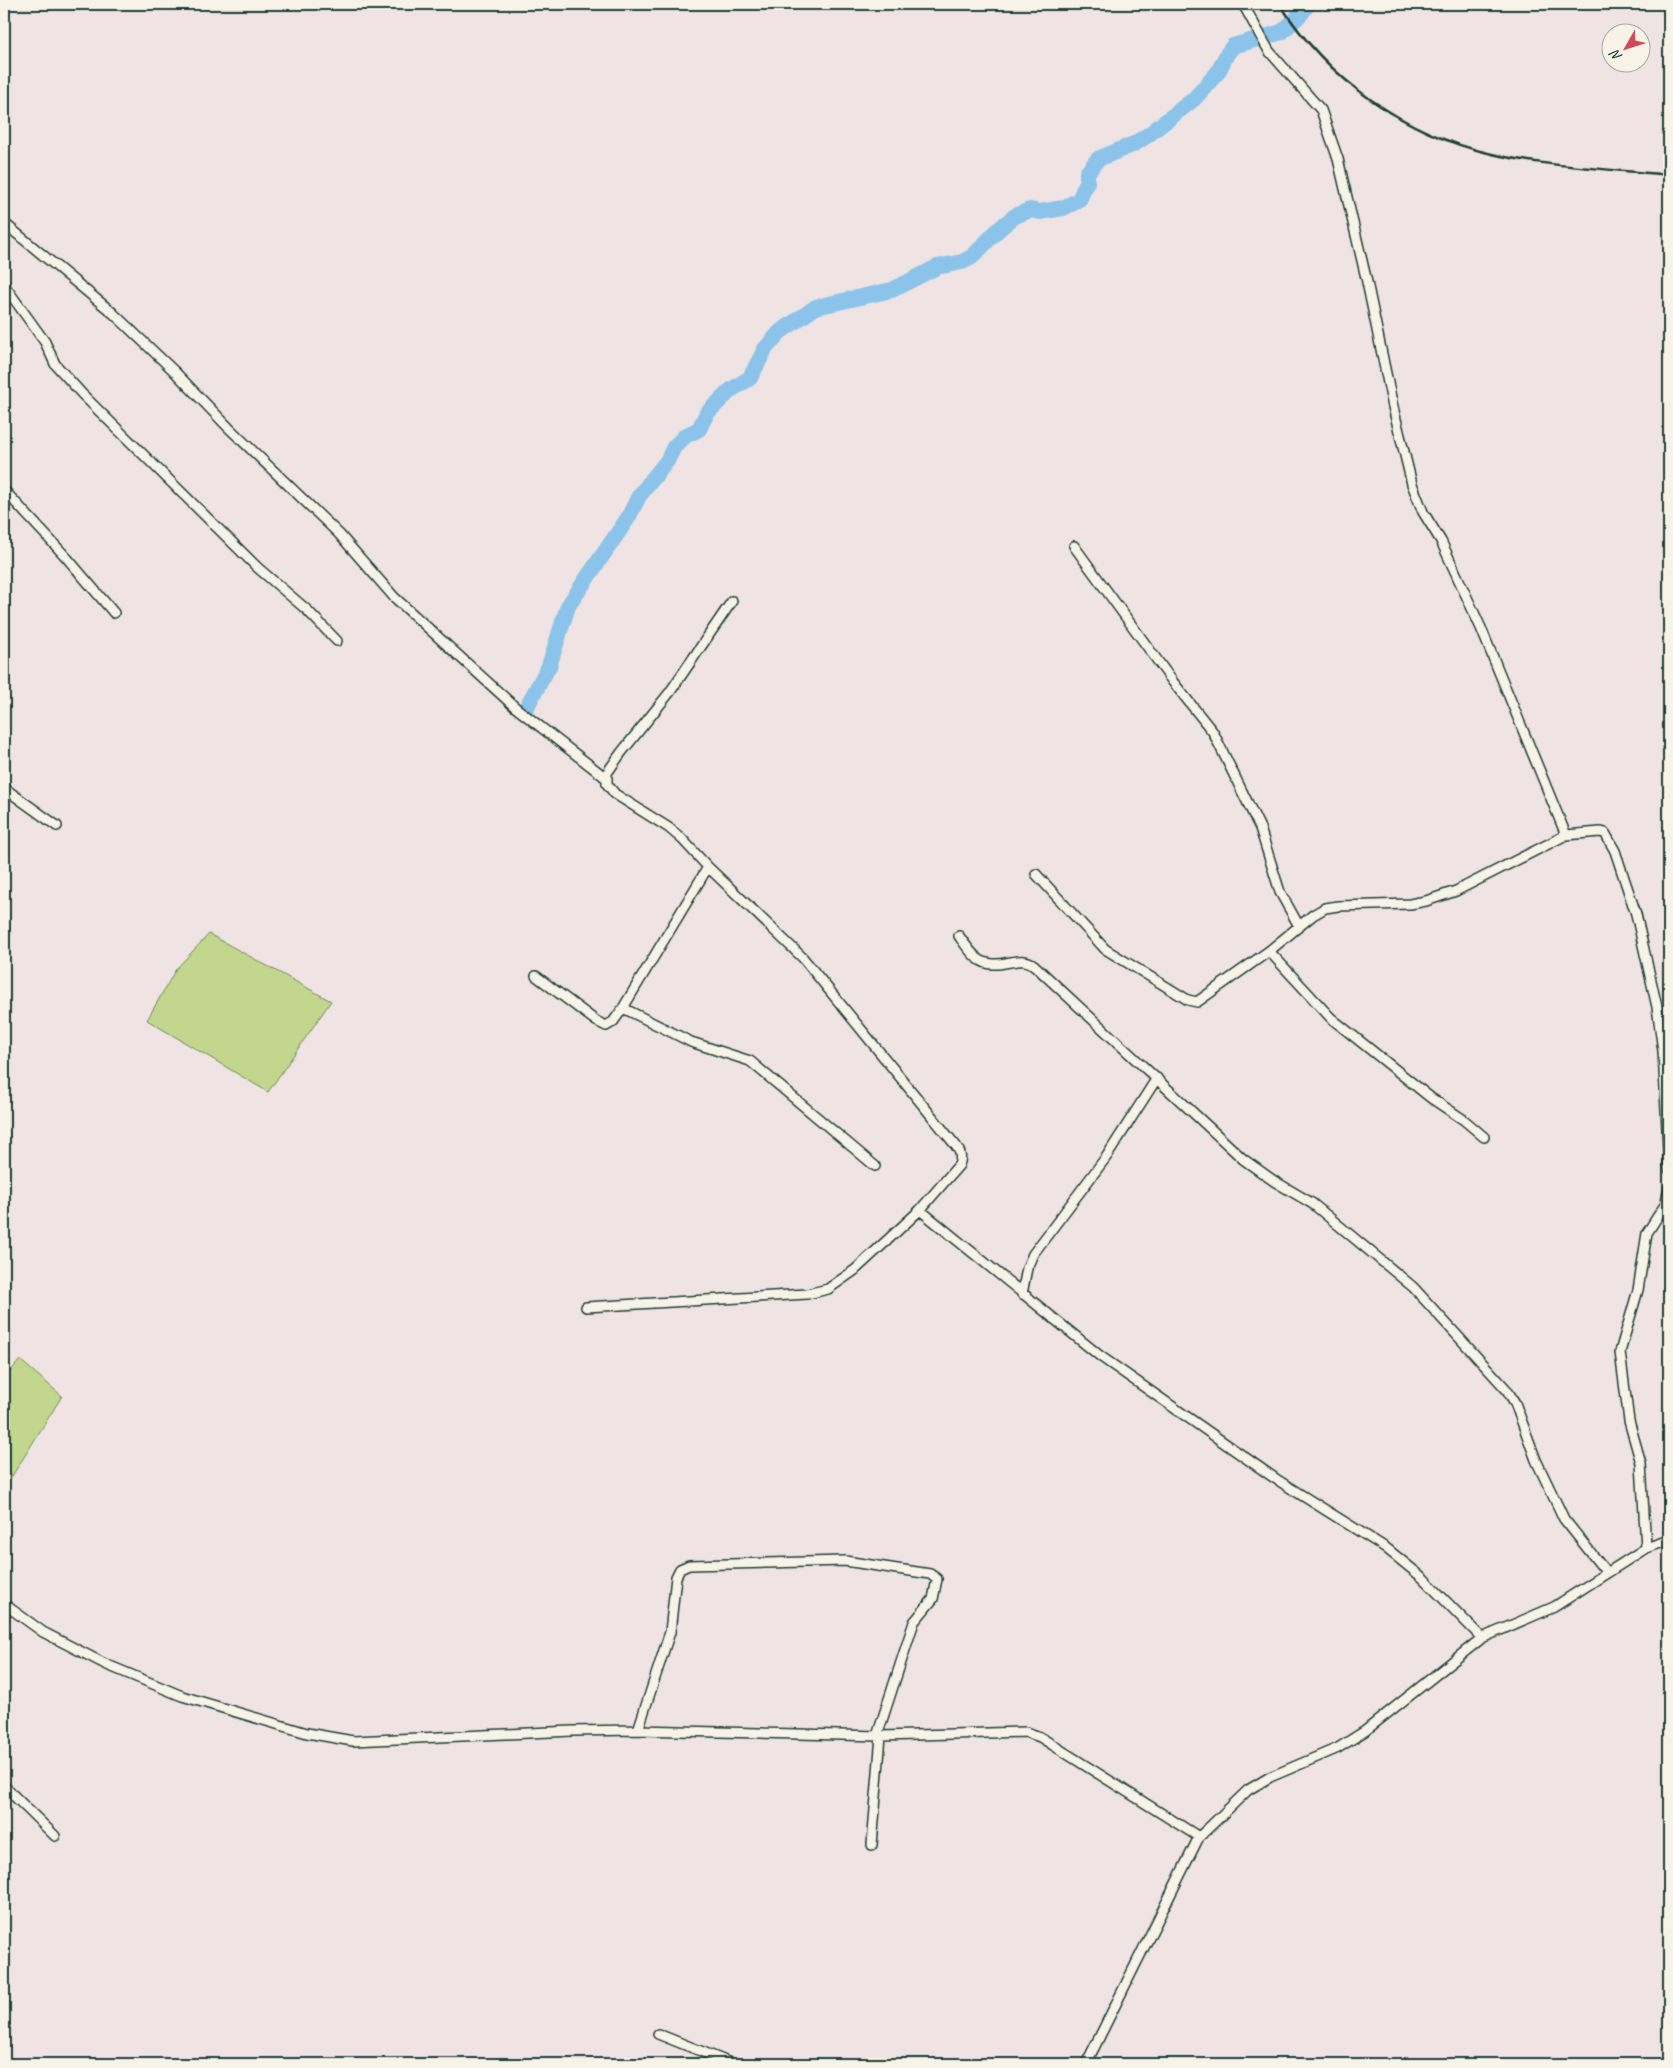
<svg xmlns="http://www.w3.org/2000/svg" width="1673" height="2068" font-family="Caveat,sans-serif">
  <rect width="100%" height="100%" fill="#efe4e3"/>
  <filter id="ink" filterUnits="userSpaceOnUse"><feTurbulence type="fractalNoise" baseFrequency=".02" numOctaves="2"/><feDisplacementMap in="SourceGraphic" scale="10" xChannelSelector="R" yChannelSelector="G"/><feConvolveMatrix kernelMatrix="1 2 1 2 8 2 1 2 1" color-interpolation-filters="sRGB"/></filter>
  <g filter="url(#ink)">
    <path fill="#c2d78d" stroke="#708a60" d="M 209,934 L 331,1001 L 268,1092 L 147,1020 L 176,969 Z
      M 20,1360 L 62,1396 L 4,1489 L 4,1379 Z"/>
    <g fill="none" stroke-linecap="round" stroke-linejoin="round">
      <path stroke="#8cc3ea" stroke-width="16" d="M 525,710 L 549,666 L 568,606 L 628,518 L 639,496 L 667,461 L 674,447 L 685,436 L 699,429 L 707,413 L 731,390 L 750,378 L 765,349 L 780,332 L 816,307 L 892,290 L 937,267 L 962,262 L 972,257 L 999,229 L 1015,216 L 1030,210 L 1040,212 L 1063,208 L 1079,200 L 1087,182 L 1087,173 L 1098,159 L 1134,144 L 1148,135 L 1194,99 L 1218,72 L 1227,54 L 1233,46 L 1282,32 L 1301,14 L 1308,4"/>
      <defs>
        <path id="street" d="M 1243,4 L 1269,51 L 1321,110 L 1338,159 L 1367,282 L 1393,407 L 1412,484 L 1423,512 L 1441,541 L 1481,628 L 1566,835
          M 4,223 L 113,313 L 173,370 L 229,428 L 339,534 L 394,597 L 515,707 L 606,778
          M 4,285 L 45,342 L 55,364 L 82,394 L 258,568 L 307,610 L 337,641
          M 4,490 L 67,558 L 114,613
          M 1074,546 L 1173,682 L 1213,732 L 1260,828 L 1280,892 L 1299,926
          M 4,788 L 57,826
          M 1036,874 L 1105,949 L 1188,1000 L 1197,1002 L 1269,951 L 1313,915 L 1325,908 L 1338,906 L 1410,904 L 1426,901 L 1456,891 L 1566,835 L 1600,832 L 1605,833 L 1615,851 L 1636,914 L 1657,1007 L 1663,1051 L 1669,1169
          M 959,936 C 964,943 970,952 977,958 C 997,974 1018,952 1034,965 L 1243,1159 L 1274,1181 L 1313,1204 L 1413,1287 L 1507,1390 L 1515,1403 L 1536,1460 L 1564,1519 L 1607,1573
          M 1269,951 L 1331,1018 L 1431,1098 L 1464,1120 L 1484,1137
          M 536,976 L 596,1021 L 606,1026 L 613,1022 L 623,1008 L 708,867
          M 623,1008 L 691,1042 L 750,1061 L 875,1166
          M 920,1210 L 1100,1356 L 1276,1479 L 1386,1548 L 1423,1578 L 1482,1638
          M 1022,1294 L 1027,1268 L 1033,1254 L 1107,1156 L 1157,1078
          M 586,1307 L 807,1294 L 828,1289 L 855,1270 L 920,1210 L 959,1165 C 963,1155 959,1149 952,1141 L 803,958 L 708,867 L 682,839 L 669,828 L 615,794 L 607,784 L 607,773 L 621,753 L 670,692 L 732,601
          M 1646,1548 L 1641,1463 L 1629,1421 L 1620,1352 L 1638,1290 L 1647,1233 L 1665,1205 L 1669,1189
          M 4,1604 L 43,1632 L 105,1664 L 182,1696 L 307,1733 L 353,1741 L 572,1731 L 638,1730 L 881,1736 L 1026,1732 L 1040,1737 L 1199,1837
          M 638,1730 L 670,1632 L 676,1577 L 680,1569 L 689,1565 L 845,1561 L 930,1574 L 937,1579 L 933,1599 L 914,1622 L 877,1736
          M 4,1786 L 55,1836
          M 872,1845 L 881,1736
          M 658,2034 L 733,2064
          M 1086,2064 L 1199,1837 L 1248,1790 L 1270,1777 L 1338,1748 L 1365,1731 L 1482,1638 L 1554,1607 L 1646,1548 L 1669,1540"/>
      </defs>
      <use href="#street" stroke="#1f3d34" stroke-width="12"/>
      <use href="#street" stroke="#f7f3e8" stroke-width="9"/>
      <path stroke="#1f3d34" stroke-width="2.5" d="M 1280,4 C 1328,80 1405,134 1492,154 C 1547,167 1613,169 1669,175"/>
    </g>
  </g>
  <rect width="1673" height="2068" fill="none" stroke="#f7f3e8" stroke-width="20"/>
  <rect x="10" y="10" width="1653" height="2048" fill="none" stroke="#1f3d34" stroke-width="2" filter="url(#ink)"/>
  <g transform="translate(1626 48) rotate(231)"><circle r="24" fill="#f7f3e8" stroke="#a1aaa0"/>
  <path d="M0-4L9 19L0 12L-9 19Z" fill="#d1495b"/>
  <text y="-8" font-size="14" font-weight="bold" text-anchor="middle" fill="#1f3d34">N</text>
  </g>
</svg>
